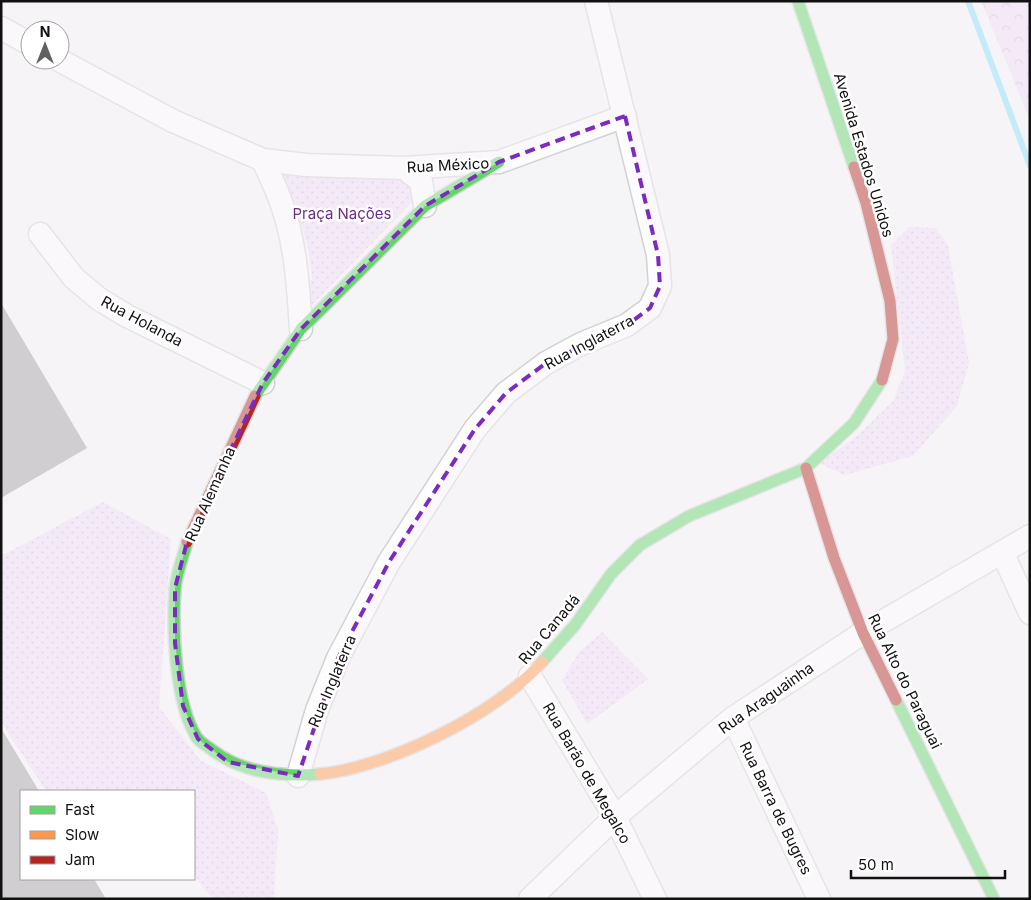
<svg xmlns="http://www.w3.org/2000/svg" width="1031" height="900" font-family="Inter,sans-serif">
  <defs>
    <pattern id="forest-crowns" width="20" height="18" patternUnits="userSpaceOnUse" patternTransform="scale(1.25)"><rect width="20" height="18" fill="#f0dcf9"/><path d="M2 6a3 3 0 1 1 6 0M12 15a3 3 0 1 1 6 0" fill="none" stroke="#cdbcd4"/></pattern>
    <pattern id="park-dots" width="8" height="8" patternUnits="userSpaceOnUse" patternTransform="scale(1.25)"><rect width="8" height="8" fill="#f0dcf9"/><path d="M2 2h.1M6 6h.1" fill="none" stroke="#cdbcd4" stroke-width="1.8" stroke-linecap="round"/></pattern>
  </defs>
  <rect width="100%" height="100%" fill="#f5f4f6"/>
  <path fill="url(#forest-crowns)" d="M 981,1 L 1030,1 L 1030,120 Z"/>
  <path fill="url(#park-dots)" d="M 283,171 L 405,179 L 417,197 L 306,311 L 312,276 L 307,242 Z
    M 909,227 L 936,228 L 948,246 L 969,362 L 957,406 L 913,456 L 844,475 L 819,463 L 857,436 L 893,401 L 905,371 L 891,245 Z
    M 103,502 L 171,539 L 159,707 L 200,760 L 266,793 L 278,830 L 274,899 L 212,899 L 194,875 L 194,791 L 46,791 L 1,722 L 1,556 Z
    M 602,632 L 648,679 L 587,724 L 562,680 L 579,652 Z"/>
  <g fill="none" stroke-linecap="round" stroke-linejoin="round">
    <path stroke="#88e1fc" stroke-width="6" d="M 968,1 L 1030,166"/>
  </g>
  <path fill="#a2a1a3" d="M 1,303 L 87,448 L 1,498 Z
    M 1,728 L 39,791 L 21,791 L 21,879 L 94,879 L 106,899 L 1,899 Z"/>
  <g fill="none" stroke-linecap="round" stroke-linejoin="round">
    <defs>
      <path id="street" d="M 1,28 L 30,44
        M 59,60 L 173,121 L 263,160 L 306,165 L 404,168 L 499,162 L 625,116
        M 263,160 C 269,174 276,188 281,202 C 296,243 298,286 301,329
        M 404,168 L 421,181 L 425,206
        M 40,234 L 74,278 L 99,299 L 127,316 L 263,383
        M 1002,552 L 1030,613
        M 530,676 L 615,817 L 655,899
        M 733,718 L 819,899
        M 298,776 L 317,710 L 338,658 L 389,562 L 475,429 L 506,393 L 546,363 L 581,344 L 627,325 L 650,308 L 660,286 L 658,255 L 596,1
        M 530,899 L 615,817 L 733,718 L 863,633 L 1030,536"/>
      <path id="fast" d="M 798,1 L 854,167
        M 255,396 L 301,329 L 425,206 L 499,162
        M 187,542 C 183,557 176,574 175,589 C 172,629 175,704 197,738 C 201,743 207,746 212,750 C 242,773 283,777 320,774
        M 542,662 L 575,625 L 611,574 L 640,545 L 689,516 L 806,468 L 854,423 L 882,380
        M 896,700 L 994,899"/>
      <path id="slow" d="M 320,774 C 387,768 498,713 542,662"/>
      <path id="jam" d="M 854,167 L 866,203 L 890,301 L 893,339 L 882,380
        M 806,468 L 834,558 L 863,633 L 896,700
        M 187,542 L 255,396"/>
    </defs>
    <use href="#street" stroke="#d2d1d3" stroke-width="25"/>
    <use href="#fast" stroke="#d2d1d3" stroke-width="14"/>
    <use href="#slow" stroke="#d2d1d3" stroke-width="14"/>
    <use href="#jam" stroke="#d2d1d3" stroke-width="14"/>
    <use href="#street" stroke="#fefdfe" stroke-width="22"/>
    <use href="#fast" stroke="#63d668" stroke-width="11"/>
    <use href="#slow" stroke="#ff974d" stroke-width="11"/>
    <use href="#jam" stroke="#b3261e" stroke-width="11"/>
  </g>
  <path d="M0 0H1031V900H0ZM 625,116 L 658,255 L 660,286 L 650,308 L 627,325 L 546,363 L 506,393 L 475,429 L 389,562 L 338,658 L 298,776 L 228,762 L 198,739 L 183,706 L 175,643 L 175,588 L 188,538 L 263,383 L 301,329 L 425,206 L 499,162 Z" fill="#f5f4f6" fill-opacity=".55" fill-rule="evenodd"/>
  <path fill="none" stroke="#7b2cbf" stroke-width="4" stroke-dasharray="10 6" stroke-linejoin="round" d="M 625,116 L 658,255 L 660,286 L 650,308 L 627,325 L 546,363 L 506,393 L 475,429 L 389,562 L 338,658 L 298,776 L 228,762 L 198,739 L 183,706 L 175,643 L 175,588 L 188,538 L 263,383 L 301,329 L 425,206 L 499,162 Z"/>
  <g text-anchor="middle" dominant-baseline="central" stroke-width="5" stroke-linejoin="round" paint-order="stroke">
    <g font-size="15" fill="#121112" stroke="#fff">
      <text transform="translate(864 155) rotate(73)">Avenida Estados Unidos</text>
      <text transform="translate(448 165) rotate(-3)">Rua México</text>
      <text transform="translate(142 321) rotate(28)">Rua Holanda</text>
      <text transform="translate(589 342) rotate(-28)">Rua Inglaterra</text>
      <text transform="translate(210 494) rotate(-66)">Rua Alemanha</text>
      <text transform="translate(549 629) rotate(-50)">Rua Canadá</text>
      <text transform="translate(332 681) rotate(-67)">Rua Inglaterra</text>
      <text transform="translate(905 681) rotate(64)">Rua Alto do Paraguai</text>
      <text transform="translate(766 698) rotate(-35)">Rua Araguainha</text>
      <text transform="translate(587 773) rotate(60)">Rua Barão de Megalco</text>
      <text transform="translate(776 808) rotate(64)">Rua Barra de Bugres</text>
    </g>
    <g font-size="15" fill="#6e2c86" stroke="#fff">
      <text x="342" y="213">Praça Nações</text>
    </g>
  </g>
  <rect width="1031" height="900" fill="none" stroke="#121112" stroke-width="5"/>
  <rect x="20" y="790" width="175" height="90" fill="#ffffff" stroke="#a0a0a0"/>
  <rect x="30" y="806" width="25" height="8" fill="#63d668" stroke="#a0a0a0"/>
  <text x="65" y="815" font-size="15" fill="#121112">Fast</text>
  <rect x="30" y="831" width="25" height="8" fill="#ff974d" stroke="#a0a0a0"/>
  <text x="65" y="840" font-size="15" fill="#121112">Slow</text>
  <rect x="30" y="856" width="25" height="8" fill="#b3261e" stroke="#a0a0a0"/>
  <text x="65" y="865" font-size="15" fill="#121112">Jam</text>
  <g transform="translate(45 45)"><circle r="24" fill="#ffffff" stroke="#a0a0a0"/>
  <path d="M0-4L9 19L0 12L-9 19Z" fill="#616062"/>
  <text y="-8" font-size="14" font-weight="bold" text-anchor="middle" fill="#121112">N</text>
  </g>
  <path d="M851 870v8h154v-8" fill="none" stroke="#121112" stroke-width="2.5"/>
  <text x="858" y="870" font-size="15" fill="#121112" stroke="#ffffff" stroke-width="4" paint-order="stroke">50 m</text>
</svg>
